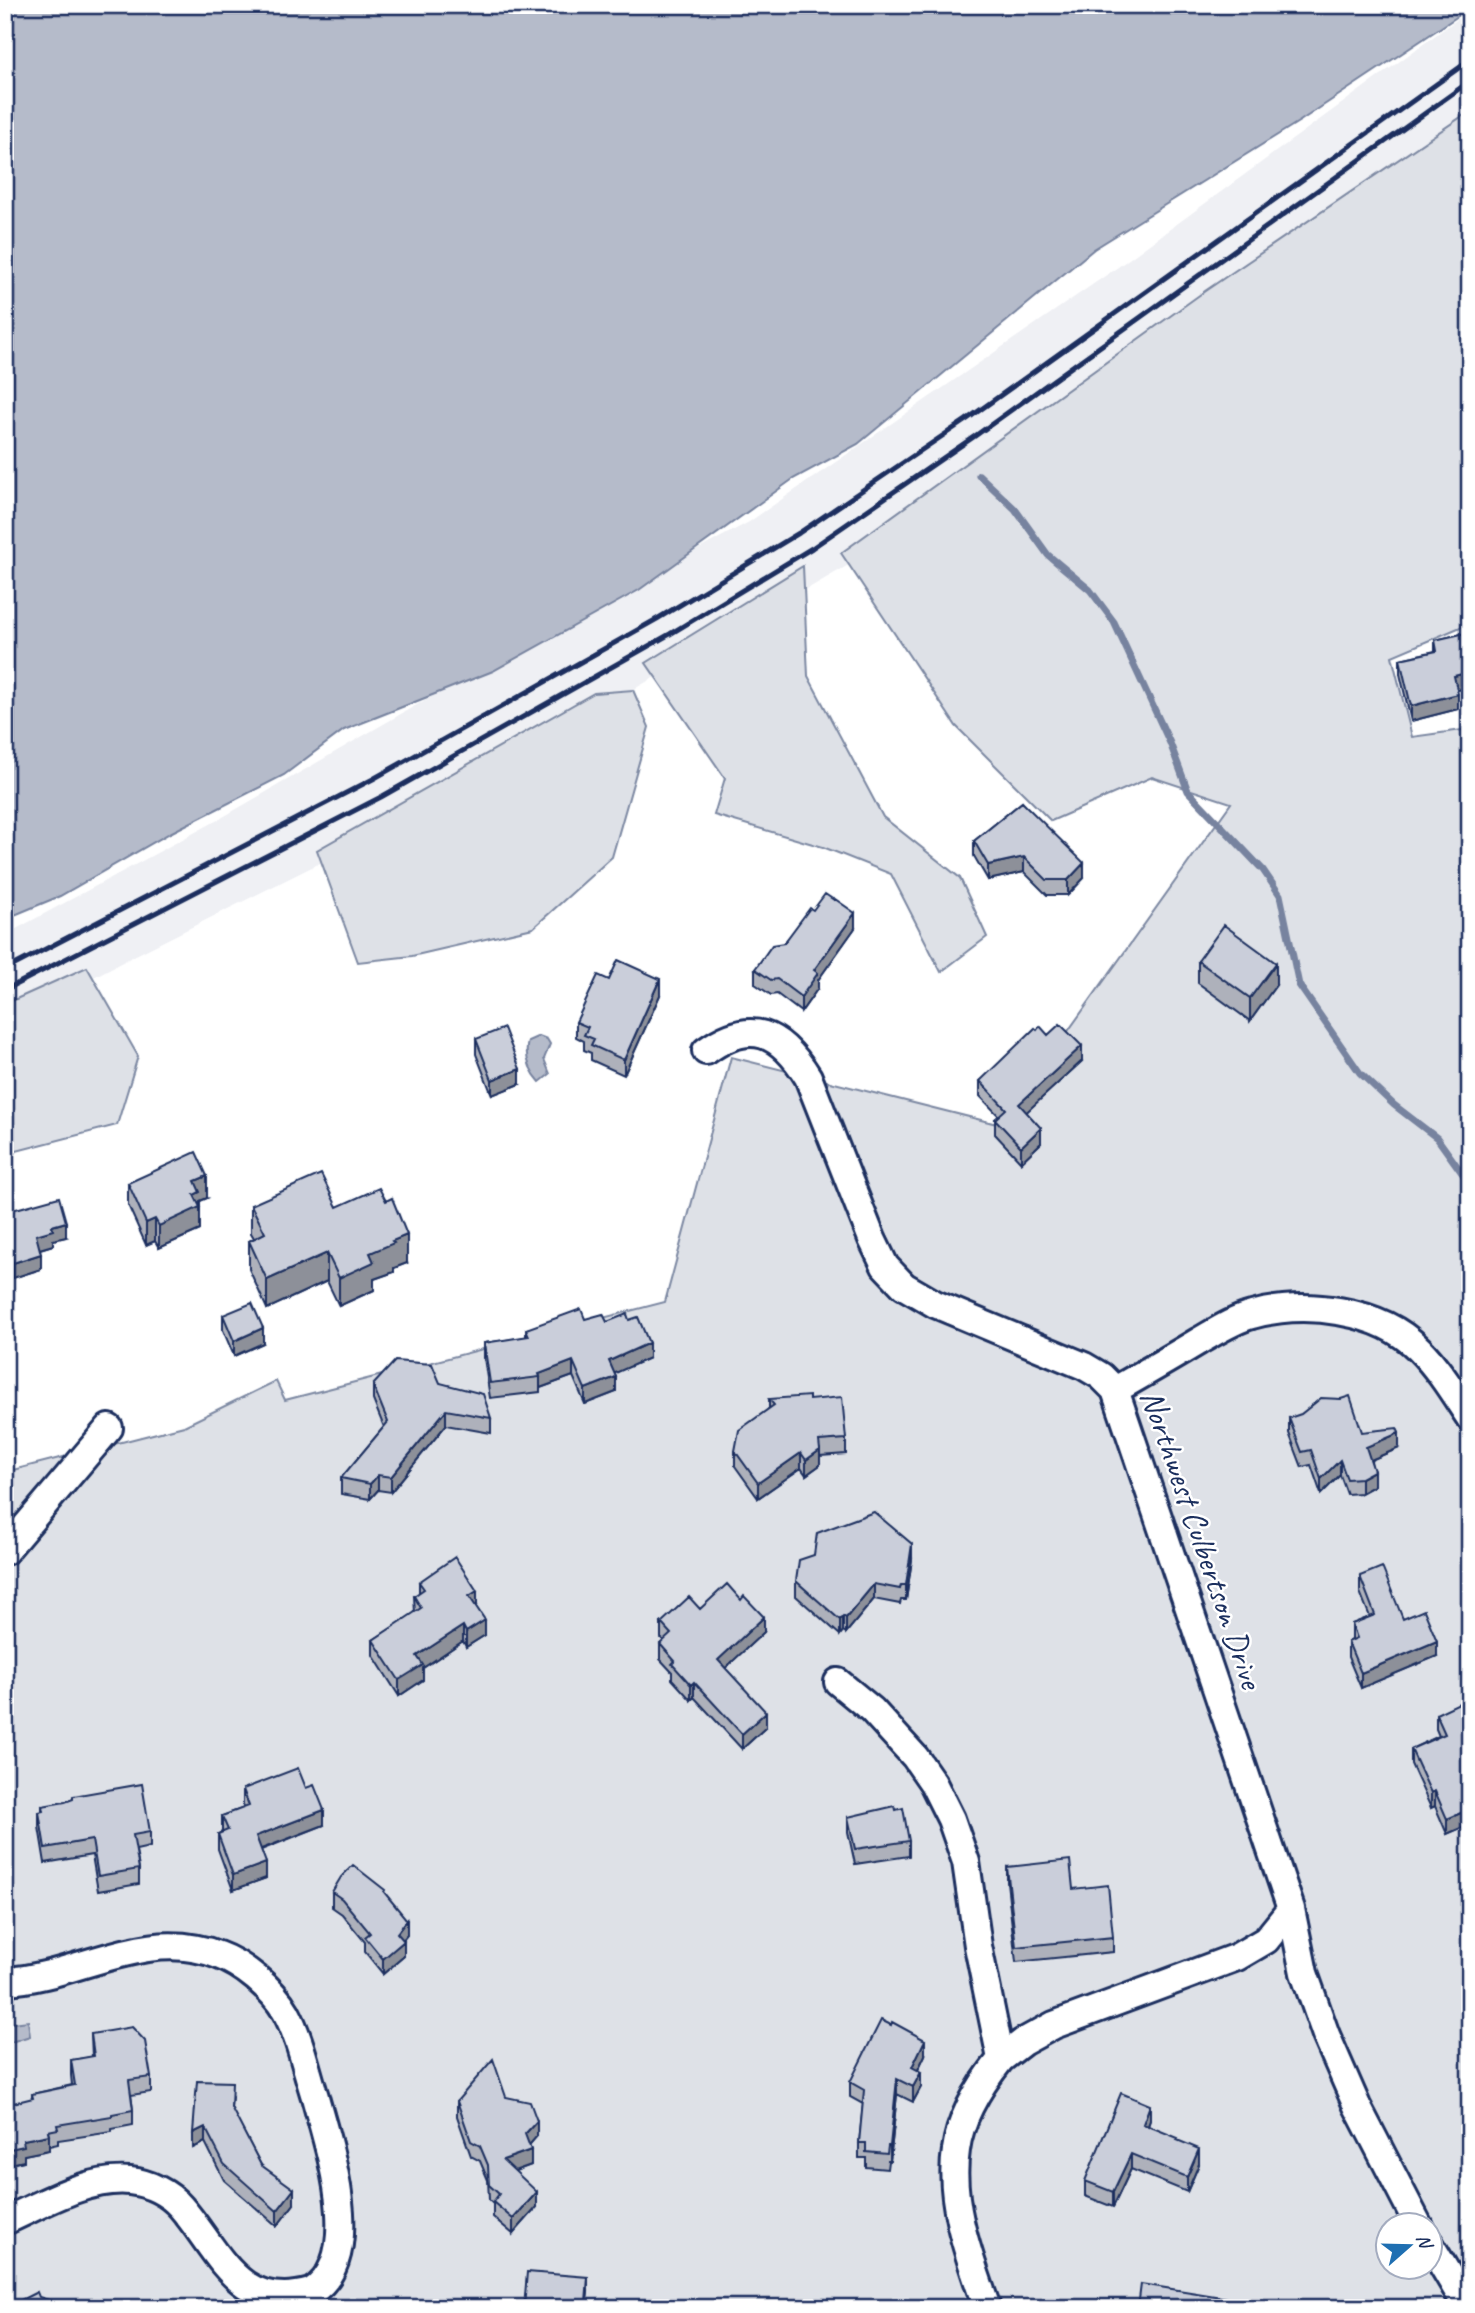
<svg xmlns="http://www.w3.org/2000/svg" width="1475" height="2313" font-family="Caveat,sans-serif">
  <rect width="100%" height="100%" fill="#fff"/>
  <filter id="ink" filterUnits="userSpaceOnUse"><feTurbulence type="fractalNoise" baseFrequency=".0143" numOctaves="2"/><feDisplacementMap in="SourceGraphic" scale="14" xChannelSelector="R" yChannelSelector="G"/><feConvolveMatrix kernelMatrix="1 2 1 2 8 2 1 2 1" color-interpolation-filters="sRGB"/></filter>
  <g filter="url(#ink)">
    <path fill="#eff0f4" d="M 1470,10 L 1470,129 L 859,559 L 422,812 L 136,955 L 5,1023 L 5,935 L 216,821 L 520,645 L 749,522 L 1118,267 Z"/>
    <path fill="#dee1e7" stroke="#7c88a2" stroke-width="2" fill-rule="evenodd" d="M 1470,111 L 1470,623 L 1392,656 L 1412,737 L 1470,729 L 1470,2308 L 5,2308 L 5,1472 L 184,1426 L 276,1381 L 285,1400 L 665,1302 L 731,1057 L 1001,1125 L 1231,803 L 1152,777 L 1051,821 L 956,726 L 841,553 L 1205,291 ZM 1388,2226 L 1430,2226 L 1430,2268 L 1388,2268 Z
      M 803,566 L 808,676 L 883,817 L 960,878 L 987,937 L 941,972 L 891,874 L 823,847 L 714,815 L 725,778 L 646,663 Z
      M 633,690 L 649,727 L 612,857 L 533,928 L 412,956 L 358,962 L 317,850 L 594,693 Z
      M 87,967 L 138,1056 L 117,1125 L 5,1154 L 5,1004 Z"/>
    <path fill="#b5bbca" stroke="#77839f" stroke-width="2" d="M 5,5 L 1470,5 L 1470,8 L 1300,121 L 1094,249 L 858,444 L 793,479 L 639,590 L 493,671 L 344,730 L 284,775 L 170,833 L 60,896 L 5,919 Z
      M 539,1036 L 547,1039 L 550,1044 L 544,1059 L 550,1074 L 540,1082 C 529,1070 524,1057 528,1041 Z
      M 28,2021 L 30,2036 L 5,2044 L 5,2024 Z"/>
    <g fill="none" stroke-linecap="round" stroke-linejoin="round">
      <path stroke="#77839f" stroke-width="7" d="M 979,475 L 1015,509 L 1048,555 L 1090,590 L 1114,622 L 1170,743 L 1188,791 L 1263,870 L 1280,895 L 1299,985 L 1360,1073 L 1394,1105 L 1437,1138 L 1470,1184"/>
      <defs>
        <path id="minor" d="M 706,1051 C 751,1018 780,1032 808,1077 L 872,1239 L 885,1266 L 904,1286 L 935,1304 L 1084,1366 L 1101,1376 L 1115,1390 L 1291,1909 L 1304,1973 L 1326,2035 L 1357,2106 L 1419,2226
          M 1115,1390 C 1143,1374 1171,1358 1199,1341 C 1215,1332 1233,1320 1252,1315 C 1304,1300 1380,1309 1419,1349 C 1439,1369 1454,1394 1470,1418
          M 5,1551 L 109,1428
          M 838,1682 L 872,1710 L 915,1757 L 933,1783 L 951,1819 L 966,1862 L 978,1946 L 1001,2059 C 981,2084 960,2118 956,2150 C 948,2202 970,2259 987,2308
          M 5,1981 C 77,1978 145,1926 218,1955 C 243,1964 272,1988 286,2012 C 300,2038 306,2069 315,2097 C 328,2146 367,2258 311,2292 C 237,2313 218,2249 181,2207 C 169,2193 149,2183 130,2181 C 87,2177 43,2204 5,2221
          M 1001,2059 L 1023,2042 L 1054,2025 L 1237,1957 L 1266,1940 L 1291,1909
          M 1430,2244 L 1462,2298 L 1470,2295"/>
      </defs>
      <use href="#minor" stroke="#1b2f5e" stroke-width="32"/>
      <use href="#minor" stroke="#fff" stroke-width="26"/>
      <path stroke="#1b2f5e" stroke-width="5" d="M 5,970 L 373,779 L 657,619 L 799,533 L 966,420 L 1470,60
        M 5,990 L 381,797 L 670,634 L 812,548 L 975,436 L 1470,81"/>
    </g>
    <path fill="#aeb1bb" stroke="#1b2f5e" stroke-width="2" d="M 1470,632 L 1470,687 L 1457,690 L 1458,709 L 1411,721 L 1400,674 L 1400,659 L 1435,651 L 1435,640 Z
      M 1022,802 L 1084,878 L 1068,895 L 1047,895 L 1024,872 L 988,880 L 974,856 L 974,841 Z
      M 813,910 L 855,928 L 818,980 L 818,988 L 801,1012 L 777,994 L 771,995 L 755,984 L 755,969 L 784,943 Z
      M 1198,961 L 1276,985 L 1250,1021 L 1198,983 Z
      M 609,980 L 660,995 L 624,1075 L 591,1060 L 591,1053 L 584,1050 L 584,1041 L 576,1037 L 576,1022 Z
      M 1048,1035 L 1082,1061 L 1026,1112 L 1041,1143 L 1021,1162 L 995,1134 L 995,1119 L 999,1116 L 980,1096 L 980,1081 Z
      M 476,1039 L 520,1084 L 492,1095 L 476,1054 Z
      M 128,1183 L 207,1198 L 200,1201 L 200,1230 L 159,1248 L 155,1241 L 146,1245 L 128,1205 Z
      M 251,1205 L 337,1207 L 407,1263 L 394,1268 L 394,1272 L 374,1279 L 374,1290 L 339,1306 L 327,1281 L 267,1309 L 249,1269 L 249,1241 L 254,1238 L 251,1233 Z
      M 5,1212 L 66,1237 L 53,1240 L 53,1245 L 40,1249 L 41,1269 L 13,1278 L 12,1271 L 5,1273 Z
      M 223,1315 L 263,1343 L 234,1356 L 223,1330 Z
      M 585,1319 L 607,1322 L 629,1320 L 649,1358 L 614,1373 L 616,1392 L 585,1404 L 573,1376 L 540,1388 L 540,1392 L 490,1398 L 484,1358 L 484,1343 L 526,1337 L 526,1329 Z
      M 440,1383 L 491,1418 L 491,1433 L 446,1425 L 391,1492 L 378,1490 L 370,1499 L 341,1494 L 341,1478 L 384,1427 L 373,1400 L 373,1385 Z
      M 769,1399 L 809,1400 L 846,1439 L 846,1454 L 820,1456 L 820,1465 L 806,1475 L 801,1468 L 758,1498 L 735,1466 L 735,1451 L 769,1408 Z
      M 1289,1418 L 1362,1432 L 1399,1448 L 1371,1460 L 1374,1486 L 1361,1493 L 1347,1494 L 1340,1475 L 1321,1494 L 1311,1465 L 1302,1467 L 1289,1433 Z
      M 912,1559 L 906,1600 L 901,1600 L 900,1604 L 874,1599 L 846,1633 L 843,1631 L 840,1635 L 796,1596 L 796,1581 Z
      M 1360,1576 L 1403,1619 L 1437,1656 L 1361,1688 L 1348,1657 L 1348,1642 L 1352,1640 L 1352,1624 L 1370,1617 L 1360,1592 Z
      M 419,1582 L 477,1606 L 476,1607 L 485,1635 L 466,1647 L 463,1641 L 423,1668 L 423,1680 L 399,1696 L 373,1655 L 373,1640 L 415,1613 L 414,1596 L 419,1593 Z
      M 700,1609 L 764,1632 L 725,1668 L 766,1727 L 742,1749 L 694,1697 L 691,1700 L 672,1679 L 672,1672 L 660,1659 L 660,1644 L 664,1641 L 661,1638 L 661,1623 Z
      M 1436,1714 L 1468,1724 L 1470,1723 L 1470,1824 L 1447,1834 L 1435,1806 L 1431,1808 L 1411,1764 L 1411,1749 L 1439,1736 L 1436,1729 Z
      M 306,1788 L 324,1825 L 261,1850 L 266,1878 L 233,1890 L 218,1849 L 218,1834 L 222,1832 L 222,1816 L 244,1808 L 243,1804 L 243,1789 Z
      M 42,1806 L 150,1832 L 150,1847 L 136,1850 L 139,1869 L 139,1884 L 98,1891 L 92,1855 L 45,1863 L 39,1827 L 39,1812 L 42,1812 Z
      M 848,1817 L 909,1841 L 909,1856 L 855,1864 L 848,1832 Z
      M 1007,1867 L 1073,1889 L 1113,1937 L 1113,1952 L 1016,1962 L 1007,1882 Z
      M 332,1892 L 385,1894 L 407,1935 L 403,1940 L 404,1956 L 383,1974 L 365,1952 L 365,1942 L 342,1914 L 332,1907 Z
      M 91,2034 L 151,2077 L 151,2092 L 131,2095 L 133,2110 L 133,2125 L 112,2129 L 112,2132 L 58,2140 L 58,2144 L 49,2146 L 49,2150 L 24,2155 L 24,2161 L 5,2165 L 32,2098 L 32,2094 L 72,2085 L 71,2075 L 71,2060 L 92,2057 Z
      M 925,2055 L 918,2070 L 921,2087 L 913,2102 L 897,2094 L 890,2161 L 888,2161 L 887,2169 L 866,2167 L 866,2158 L 859,2158 L 859,2143 L 863,2104 L 850,2097 L 850,2082 Z
      M 232,2097 L 231,2109 L 261,2165 L 294,2204 L 277,2226 L 224,2180 L 205,2142 L 193,2148 L 193,2133 Z
      M 506,2097 L 537,2136 L 529,2145 L 531,2165 L 515,2171 L 537,2207 L 513,2234 L 493,2217 L 493,2204 L 489,2200 L 488,2180 L 480,2161 L 471,2156 L 457,2116 L 457,2101 Z
      M 1150,2120 L 1148,2126 L 1178,2141 L 1199,2164 L 1187,2192 L 1131,2169 L 1113,2207 L 1085,2196 L 1085,2181 Z
      M 588,2292 L 586,2308 L 524,2308 Z"/>
    <path fill="#8d9099" stroke="#1b2f5e" stroke-width="2" d="M 1470,672 L 1470,687 L 1454,691 L 1454,676 Z
      M 1458,694 L 1458,709 L 1411,721 L 1411,706 Z
      M 1024,857 L 1024,872 L 988,880 L 988,865 Z
      M 1084,863 L 1084,878 L 1068,895 L 1068,880 Z
      M 855,913 L 855,928 L 818,980 L 818,988 L 801,1012 L 801,997 L 814,970 Z
      M 1276,963 L 1276,985 L 1250,1021 L 1250,998 Z
      M 660,979 L 660,995 L 624,1075 L 624,1060 Z
      M 1082,1046 L 1082,1061 L 1019,1119 L 1019,1104 Z
      M 520,1069 L 520,1084 L 492,1095 L 492,1080 Z
      M 1041,1128 L 1041,1143 L 1021,1162 L 1021,1147 Z
      M 207,1176 L 207,1198 L 200,1201 L 200,1230 L 159,1248 L 159,1226 L 195,1181 Z
      M 155,1219 L 155,1241 L 146,1245 L 146,1223 Z
      M 66,1222 L 66,1237 L 53,1240 L 53,1245 L 36,1250 L 36,1235 L 52,1226 Z
      M 407,1235 L 407,1263 L 394,1268 L 394,1272 L 374,1279 L 374,1290 L 339,1306 L 339,1278 L 370,1253 L 392,1241 Z
      M 327,1253 L 327,1281 L 267,1309 L 267,1280 Z
      M 41,1254 L 41,1269 L 13,1278 L 13,1263 Z
      M 12,1256 L 12,1271 L 5,1273 L 5,1258 Z
      M 263,1328 L 263,1343 L 234,1356 L 234,1341 Z
      M 649,1343 L 649,1358 L 609,1376 L 609,1361 Z
      M 573,1361 L 573,1376 L 540,1388 L 540,1377 L 539,1374 Z
      M 616,1377 L 616,1392 L 585,1404 L 585,1389 Z
      M 446,1410 L 446,1425 L 391,1492 L 391,1477 Z
      M 1399,1433 L 1399,1448 L 1366,1462 L 1366,1447 Z
      M 820,1450 L 820,1465 L 806,1475 L 806,1460 Z
      M 801,1453 L 801,1468 L 758,1498 L 758,1483 Z
      M 1340,1460 L 1340,1475 L 1321,1494 L 1321,1479 Z
      M 1374,1471 L 1374,1486 L 1361,1493 L 1361,1478 Z
      M 378,1475 L 378,1490 L 370,1499 L 370,1484 Z
      M 912,1544 L 912,1559 L 906,1600 L 906,1585 Z
      M 874,1584 L 874,1599 L 846,1633 L 846,1618 Z
      M 477,1591 L 477,1606 L 469,1611 L 469,1596 Z
      M 843,1616 L 843,1631 L 840,1635 L 840,1620 Z
      M 764,1617 L 764,1632 L 718,1675 L 718,1660 Z
      M 485,1620 L 485,1635 L 466,1647 L 466,1632 Z
      M 463,1626 L 463,1641 L 423,1668 L 423,1680 L 399,1696 L 399,1680 L 417,1656 Z
      M 1437,1641 L 1437,1656 L 1361,1688 L 1361,1673 Z
      M 694,1682 L 694,1697 L 691,1700 L 691,1685 Z
      M 766,1712 L 766,1727 L 742,1749 L 742,1734 Z
      M 1435,1791 L 1435,1806 L 1431,1808 L 1431,1793 Z
      M 1470,1809 L 1470,1824 L 1447,1834 L 1447,1819 Z
      M 324,1810 L 324,1825 L 256,1851 L 256,1836 Z
      M 266,1863 L 266,1878 L 233,1890 L 233,1875 Z
      M 407,1920 L 407,1935 L 397,1947 L 404,1941 L 404,1956 L 383,1974 L 383,1959 L 397,1933 Z
      M 925,2040 L 925,2055 L 912,2082 L 912,2067 Z
      M 921,2072 L 921,2087 L 913,2102 L 913,2087 Z
      M 897,2079 L 897,2094 L 890,2161 L 890,2146 Z
      M 1150,2105 L 1150,2120 L 1143,2139 L 1143,2124 Z
      M 537,2121 L 537,2136 L 525,2150 L 525,2134 Z
      M 205,2127 L 205,2142 L 193,2148 L 193,2133 Z
      M 49,2135 L 49,2150 L 24,2155 L 24,2161 L 5,2165 L 5,2150 L 23,2140 Z
      M 1199,2149 L 1199,2164 L 1187,2192 L 1187,2177 Z
      M 531,2150 L 531,2165 L 503,2175 L 503,2160 Z
      M 1131,2154 L 1131,2169 L 1113,2207 L 1113,2192 Z
      M 294,2189 L 294,2204 L 277,2226 L 277,2211 Z
      M 537,2192 L 537,2207 L 513,2234 L 513,2219 Z
      M 588,2277 L 588,2292 L 586,2308 L 586,2302 Z"/>
    <path fill="#caceda" stroke="#1b2f5e" stroke-width="2" d="M 1470,632 L 1470,672 L 1454,676 L 1458,694 L 1411,706 L 1400,659 L 1437,651 L 1435,640 Z
      M 1022,802 L 1084,863 L 1068,880 L 1047,880 L 1024,857 L 988,865 L 974,841 Z
      M 825,894 L 834,900 L 835,899 L 855,913 L 814,970 L 818,973 L 801,997 L 777,979 L 771,980 L 755,969 L 772,945 L 784,943 L 810,908 L 813,910 Z
      M 1224,925 L 1276,963 L 1250,998 L 1198,961 Z
      M 618,960 L 660,979 L 624,1060 L 591,1045 L 594,1039 L 584,1035 L 588,1027 L 576,1022 L 598,975 L 609,980 Z
      M 1060,1024 L 1082,1046 L 1019,1104 L 1041,1128 L 1021,1147 L 995,1119 L 1006,1109 L 980,1081 L 1035,1028 L 1037,1030 L 1040,1026 L 1048,1035 Z
      M 504,1028 L 520,1069 L 492,1080 L 476,1039 Z
      M 196,1152 L 207,1176 L 195,1181 L 200,1192 L 194,1195 L 200,1207 L 159,1226 L 155,1219 L 146,1223 L 128,1183 Z
      M 321,1174 L 337,1207 L 379,1188 L 386,1201 L 392,1198 L 407,1235 L 392,1241 L 394,1243 L 370,1253 L 374,1262 L 339,1278 L 327,1253 L 267,1280 L 249,1241 L 265,1233 L 251,1205 Z
      M 59,1197 L 66,1222 L 52,1226 L 53,1230 L 36,1235 L 41,1254 L 13,1263 L 12,1256 L 5,1258 L 5,1212 Z
      M 252,1303 L 263,1328 L 234,1341 L 223,1315 Z
      M 581,1309 L 585,1319 L 603,1314 L 607,1322 L 627,1314 L 629,1320 L 638,1317 L 649,1343 L 609,1361 L 616,1377 L 585,1389 L 573,1361 L 539,1374 L 540,1377 L 490,1383 L 484,1343 L 529,1336 L 526,1329 Z
      M 395,1361 L 432,1364 L 440,1383 L 483,1394 L 491,1418 L 446,1410 L 391,1477 L 378,1475 L 370,1484 L 341,1478 L 388,1422 L 373,1385 Z
      M 809,1396 L 809,1400 L 842,1397 L 846,1439 L 819,1441 L 820,1450 L 806,1460 L 801,1453 L 758,1483 L 735,1451 L 739,1430 L 774,1405 L 769,1399 Z
      M 1350,1396 L 1362,1432 L 1397,1428 L 1399,1433 L 1366,1447 L 1374,1471 L 1361,1478 L 1347,1479 L 1340,1460 L 1321,1479 L 1311,1450 L 1302,1452 L 1289,1418 L 1301,1414 L 1321,1398 L 1341,1399 Z
      M 874,1512 L 912,1544 L 906,1585 L 901,1585 L 900,1589 L 874,1584 L 846,1618 L 843,1616 L 840,1620 L 796,1581 L 799,1560 L 814,1555 L 817,1533 Z
      M 455,1557 L 477,1591 L 469,1596 L 485,1620 L 466,1632 L 463,1626 L 417,1656 L 423,1665 L 399,1680 L 373,1640 L 421,1608 L 414,1596 L 424,1589 L 419,1582 Z
      M 1382,1567 L 1403,1619 L 1424,1610 L 1437,1641 L 1361,1673 L 1348,1642 L 1357,1638 L 1352,1624 L 1375,1615 L 1360,1576 Z
      M 727,1584 L 741,1600 L 744,1596 L 764,1617 L 718,1660 L 766,1712 L 742,1734 L 694,1682 L 691,1685 L 672,1664 L 675,1661 L 660,1644 L 671,1634 L 661,1623 L 689,1597 L 700,1609 Z
      M 1459,1703 L 1468,1724 L 1470,1723 L 1470,1777 L 1468,1778 L 1470,1783 L 1470,1809 L 1447,1819 L 1435,1791 L 1431,1793 L 1411,1749 L 1445,1734 L 1436,1714 Z
      M 298,1768 L 306,1788 L 314,1785 L 324,1810 L 256,1836 L 266,1863 L 233,1875 L 218,1834 L 228,1830 L 222,1816 L 249,1806 L 243,1789 Z
      M 142,1784 L 150,1832 L 133,1835 L 139,1869 L 98,1876 L 92,1840 L 45,1848 L 39,1812 L 43,1811 L 42,1806 L 65,1802 L 73,1799 L 73,1796 Z
      M 895,1806 L 896,1810 L 903,1808 L 909,1841 L 855,1849 L 848,1817 Z
      M 1070,1860 L 1073,1889 L 1108,1885 L 1113,1937 L 1016,1947 L 1007,1867 Z
      M 353,1865 L 385,1890 L 384,1892 L 407,1920 L 397,1933 L 404,1941 L 383,1959 L 365,1937 L 370,1933 L 342,1899 L 332,1892 L 341,1877 Z
      M 881,2020 L 891,2025 L 892,2022 L 925,2040 L 912,2067 L 921,2072 L 913,2087 L 897,2079 L 890,2146 L 888,2146 L 887,2154 L 866,2152 L 866,2143 L 859,2143 L 864,2090 L 850,2082 Z
      M 132,2027 L 145,2041 L 151,2077 L 129,2080 L 133,2110 L 112,2114 L 112,2116 L 57,2125 L 58,2129 L 48,2131 L 49,2135 L 23,2140 L 24,2146 L 5,2150 L 5,2105 L 33,2098 L 32,2094 L 75,2085 L 71,2060 L 94,2056 L 91,2034 Z
      M 493,2059 L 506,2097 L 530,2102 L 537,2121 L 525,2134 L 531,2150 L 503,2160 L 537,2192 L 513,2219 L 493,2202 L 499,2194 L 489,2185 L 488,2165 L 480,2146 L 471,2141 L 457,2101 Z
      M 197,2081 L 232,2082 L 231,2107 L 261,2165 L 294,2189 L 277,2211 L 224,2164 L 205,2127 L 193,2133 Z
      M 1121,2093 L 1150,2105 L 1143,2124 L 1178,2138 L 1177,2140 L 1199,2149 L 1187,2177 L 1131,2154 L 1113,2192 L 1085,2181 Z
      M 527,2272 L 588,2277 L 586,2302 L 566,2300 L 565,2308 L 524,2308 Z
      M 1141,2284 L 1228,2298 L 1226,2308 L 1138,2308 Z
      M 37,2292 L 39,2297 L 74,2308 L 19,2308 L 21,2300 Z"/>
  </g>
  <g text-anchor="middle" dominant-baseline="central" stroke-width="5" stroke-linejoin="round" paint-order="stroke">
    <g font-size="33" fill="#1b2f5e" stroke="#fff">
      <text transform="translate(1202 1539) rotate(71)">Northwest Culbertson Drive</text>
    </g>
  </g>
  <rect width="1475" height="2313" fill="none" stroke="#fff" stroke-width="28"/>
  <rect x="14" y="14" width="1447" height="2285" fill="none" stroke="#1b2f5e" stroke-width="2.5" filter="url(#ink)"/>
  <g transform="translate(1409 2246) rotate(70)"><circle r="33" fill="#ffffff" stroke="#a4acbf" stroke-width="2"/>
  <path d="M0-5L12 26L0 18L-12 26Z" fill="#1f6fb2"/>
  <text y="-10" font-size="19" font-weight="bold" text-anchor="middle" fill="#1b2f5e">N</text>
  </g>
</svg>
